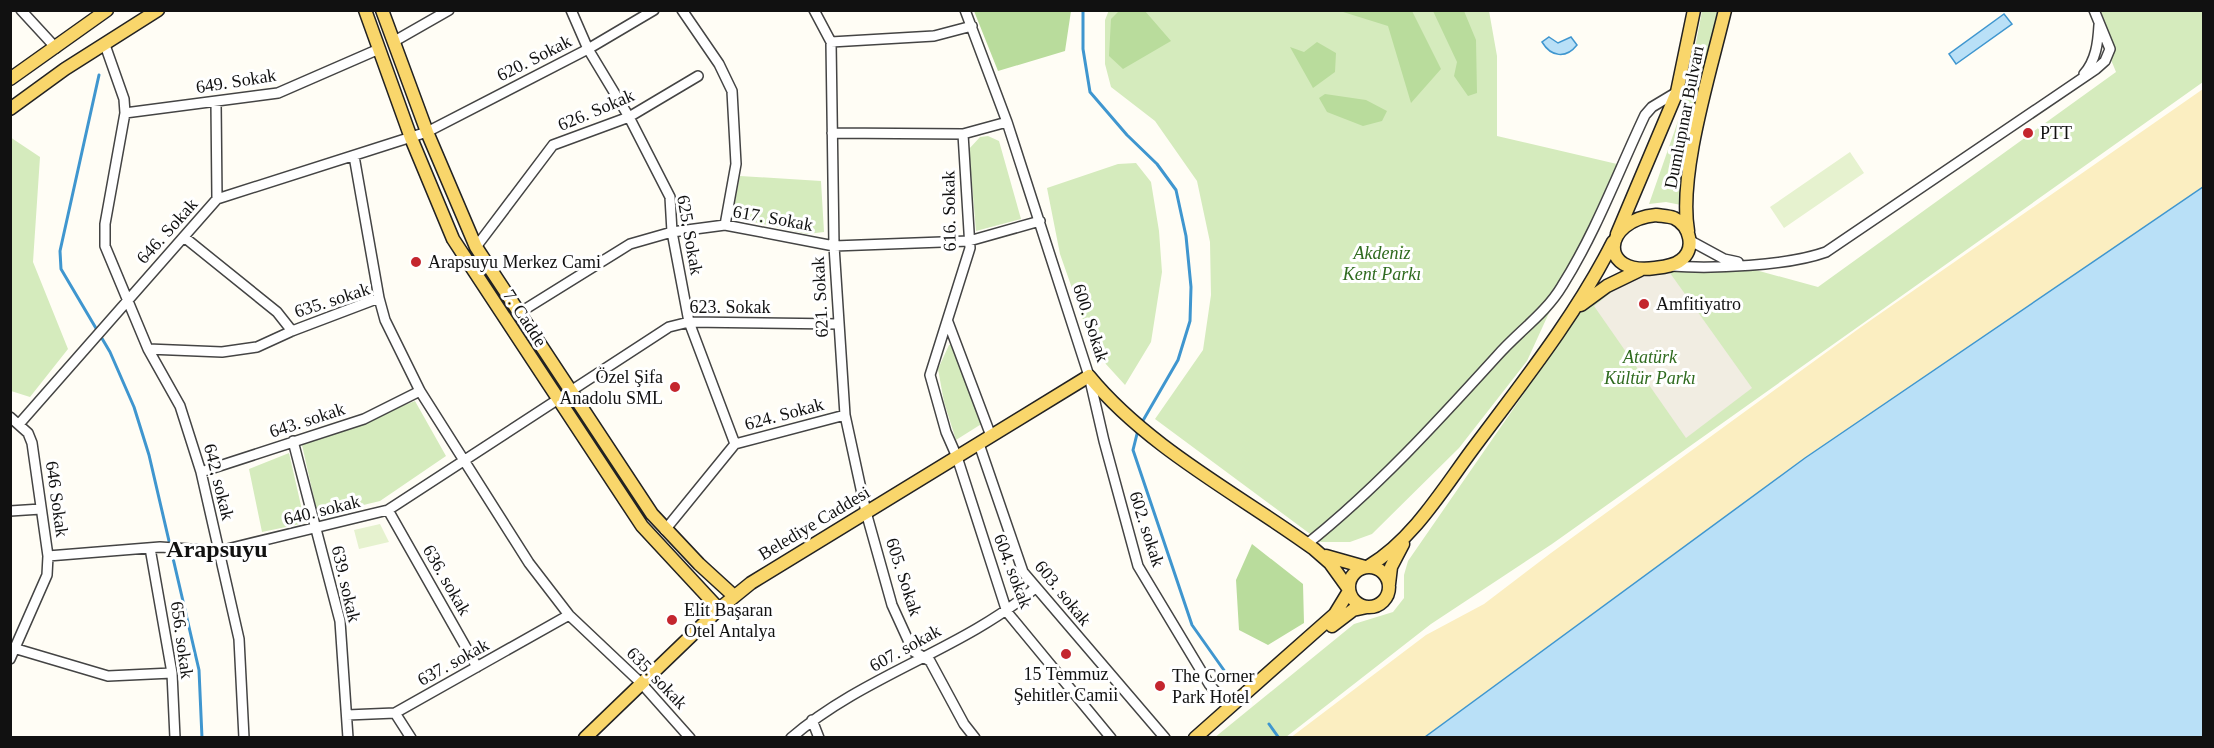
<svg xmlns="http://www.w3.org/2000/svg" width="2214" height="748" font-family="Georgia,serif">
  <rect width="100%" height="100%" fill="#fffdf5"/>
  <path fill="#d5ebbd" d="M 1109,10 L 1489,11 L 1497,56 L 1497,136 L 1617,164 L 1527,361 L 1459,448 L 1372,534 L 1350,542 L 1321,542 L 1155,419 L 1203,350 L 1211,295 L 1210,242 L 1197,181 L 1155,121 L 1111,87 L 1105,64 L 1105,20 Z
    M 1702,11 L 1718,11 L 1692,129 L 1681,205 L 1666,202 L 1649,204 L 1685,101 Z
    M 2091,11 L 2203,11 L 2203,82 L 1552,544 L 1431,624 L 1286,737 L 1214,738 L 1354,624 L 1393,612 L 1404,598 L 1404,575 L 1408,561 L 1581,311 L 1601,295 L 1643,275 L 1664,272 L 1752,269 L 1818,287 L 2116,72 Z
    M 988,136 L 999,141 L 1021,219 L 976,231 L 969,149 L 980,137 Z
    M 10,137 L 40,157 L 33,262 L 68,349 L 30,397 L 11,391 Z
    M 1136,163 L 1151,182 L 1159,231 L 1162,272 L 1151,342 L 1125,385 L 1094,351 L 1060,254 L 1047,188 L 1118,164 Z
    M 740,176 L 821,181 L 824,232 L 807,234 L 732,217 Z
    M 953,344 L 983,423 L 956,440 L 944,402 L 938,369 L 949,345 Z
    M 415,401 L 446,456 L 380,501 L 318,516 L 302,445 Z
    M 289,453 L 305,523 L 262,532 L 249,469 Z"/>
  <path fill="#b9dc9c" d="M 974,11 L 1071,11 L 1065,51 L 998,71 Z
    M 1119,11 L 1145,11 L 1171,41 L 1123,69 L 1109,56 L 1111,19 Z
    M 1340,11 L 1412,11 L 1441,69 L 1411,103 L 1388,26 Z
    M 1433,11 L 1464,11 L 1476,40 L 1477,93 L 1468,96 L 1454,76 L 1457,62 Z
    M 1317,42 L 1336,53 L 1335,72 L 1313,88 L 1290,47 L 1304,52 Z
    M 1325,94 L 1366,100 L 1387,111 L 1382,121 L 1363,126 L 1327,112 L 1319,98 Z
    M 1252,544 L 1303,584 L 1304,623 L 1268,645 L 1239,630 L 1236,580 Z"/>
  <path fill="#fbeec1" d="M 2203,89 L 2203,187 L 1805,458 L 1425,737 L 1290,738 L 1426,635 L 1484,604 L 1551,553 L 1861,327 Z"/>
  <path fill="#e6f2cf" d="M 1850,152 L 1864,173 L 1784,228 L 1770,207 Z
    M 380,524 L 389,542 L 359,549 L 354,530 Z"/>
  <path fill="#f1ede2" d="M 1670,273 L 1752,388 L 1686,438 L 1594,306 L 1618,287 L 1642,276 Z"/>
  <path fill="#b9e0f7" stroke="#3f96cf" stroke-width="1.5" d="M 2004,14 L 2012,24 L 1956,64 L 1949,54 Z
    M 1549,37 L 1558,43 L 1571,37 L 1577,45 C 1566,59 1551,57 1542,42 Z
    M 2203,187 L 2203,737 L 1425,737 L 1805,458 Z"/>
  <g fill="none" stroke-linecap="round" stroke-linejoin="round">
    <path stroke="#3f96cf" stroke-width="3" d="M 1083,10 L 1083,49 L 1090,92 L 1127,135 L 1157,164 L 1176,190 L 1186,236 L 1191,287 L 1190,321 L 1178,360 L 1141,424
      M 99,75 L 60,251 L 61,269 L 110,352 L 134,407 L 149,455 L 199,670 L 202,738
      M 1138,430 L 1133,450 L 1192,625 L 1233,683
      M 1269,724 L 1279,738"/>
    <defs>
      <path id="minor" d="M 21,10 L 56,48
        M 571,10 L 588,49 L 629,117 L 670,197 L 672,232 L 689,322 L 735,444
        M 682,10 L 719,64 L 732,91 L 736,164 L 725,225
        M 814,10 L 831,42 L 834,246 L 845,415 L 866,512 L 892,605 L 913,651 L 930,661 L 964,724 L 975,738
        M 965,10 L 1007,122 L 1089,376 L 1104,441 L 1138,566 L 1209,684 L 1228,706
        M 393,42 L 449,10
        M 831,42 L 934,36 L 972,26
        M 105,45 L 124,99 L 125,113 L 105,224 L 105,246 L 148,349 L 222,352 L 257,347 L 292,331 L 379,298 L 385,320 L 420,391 L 529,563 L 569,615 L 642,684 L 690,738
        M 2084,74 C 2096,60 2098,43 2099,25
        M 216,102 L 217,199
        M 125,113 L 278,93 L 379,49
        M 832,133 L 963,134 L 1007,122
        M 963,134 L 970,248 L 930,375 L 946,432 L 957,457 L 1007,612 L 1111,738
        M 354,156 L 379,298
        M 184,237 L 277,312 L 292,331
        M 1689,240 L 1724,259 L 1738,262
        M 476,247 L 553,145 L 629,117 L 698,76
        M 1671,266 C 1712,269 1787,266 1826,252 L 2096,69 L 2105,61 L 2110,49 L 2094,10
        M 519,313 L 630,244 L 672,232 L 725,225 L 834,246 L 969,241 L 1040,221
        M 948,322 L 991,436
        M 148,349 L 180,406 L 201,472 L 239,639 L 244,738
        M 10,417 L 28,433 L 32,443 L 48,556 L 47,575 L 10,659
        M 20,423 L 217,199 L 427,132 L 588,49 L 654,10
        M 293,441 L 340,621 L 348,738
        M 979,444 L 1023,572 L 1165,738
        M 201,472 L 364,419 L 420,391
        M 388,510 L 477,667
        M 10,511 L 41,509
        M 665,530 L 735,444 L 845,415
        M 1307,544 C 1377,488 1437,422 1497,356 C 1518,332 1546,313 1562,286 C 1596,232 1618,172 1645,115 L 1652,107 L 1677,92
        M 150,548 L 172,673 L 175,738
        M 48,556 L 160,547 L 219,551 L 388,510 L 669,327 L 689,322 L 838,324
        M 10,647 L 108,676 L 172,673
        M 395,713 L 411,738
        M 347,715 L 395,713 L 569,615
        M 812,720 L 819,738
        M 791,738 C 864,675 962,650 1034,589"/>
      <path id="major" d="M 365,10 L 411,138 L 453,239 L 642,526 L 719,609
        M 382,10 L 427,132 L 476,247 L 652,514 L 699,564 L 734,596
        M 10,79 L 107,10
        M 10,109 L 65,69 L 158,10
        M 1656,215 C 1662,216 1668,216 1674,218 C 1690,226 1696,249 1681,260 C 1674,266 1663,267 1655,268 C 1598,276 1602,220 1656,215 Z
        M 1688,231 C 1678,173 1711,70 1725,10
        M 1617,234 L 1677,92 L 1694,10
        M 1581,305 L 1607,286 L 1640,270
        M 1326,556 L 1365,567
        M 1369,566 C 1413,539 1441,492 1472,450 C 1522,383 1575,317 1613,242
        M1349 587a20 20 0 1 1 40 0a20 20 0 1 1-40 0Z
        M 1389,584 L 1391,567 L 1403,544
        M 1332,626 L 1353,610 L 1367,607
        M 585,738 L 719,609 L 751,583 L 1089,376 C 1148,448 1240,495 1314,549 L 1330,563 L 1348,588
        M 1195,738 L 1335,614 L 1349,591"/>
    </defs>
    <use href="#minor" stroke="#444" stroke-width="12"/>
    <use href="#major" stroke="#222" stroke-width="15"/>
    <use href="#minor" stroke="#fff" stroke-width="9"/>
    <use href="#major" stroke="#f9d66b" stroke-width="12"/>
  </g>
  <g fill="#c4262e" stroke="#fff" stroke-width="2">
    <circle cx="2028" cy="133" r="6"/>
    <circle cx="416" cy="262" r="6"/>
    <circle cx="1644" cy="304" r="6"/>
    <circle cx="675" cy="387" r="6"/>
    <circle cx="672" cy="620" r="6"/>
    <circle cx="1066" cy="654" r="6"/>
    <circle cx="1160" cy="686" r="6"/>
  </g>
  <g text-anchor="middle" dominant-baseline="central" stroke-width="6" stroke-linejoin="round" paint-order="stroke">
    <g font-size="18" fill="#111" stroke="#fff">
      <text transform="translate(534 58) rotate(-27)">620. Sokak</text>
      <text transform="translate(236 81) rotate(-9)">649. Sokak</text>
      <text transform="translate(596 110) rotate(-23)">626. Sokak</text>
      <text transform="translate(1684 117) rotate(-79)">Dumlupınar Bulvarı</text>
      <text transform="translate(949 211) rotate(-91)">616. Sokak</text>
      <text transform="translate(773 218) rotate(10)">617. Sokak</text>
      <text transform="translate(167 231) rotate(-48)">646. Sokak</text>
      <text transform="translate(690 235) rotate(80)">625. Sokak</text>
      <text transform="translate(820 297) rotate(-93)">621. Sokak</text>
      <text transform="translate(332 300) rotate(-18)">635. sokak</text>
      <text x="730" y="307">623. Sokak</text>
      <text transform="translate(525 318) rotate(57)">7. Cadde</text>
      <text transform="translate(1091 323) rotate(72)">600. Sokak</text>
      <text transform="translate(784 414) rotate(-15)">624. Sokak</text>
      <text transform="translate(307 420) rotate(-18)">643. sokak</text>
      <text transform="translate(219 482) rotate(76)">642. sokak</text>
      <text transform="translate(57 499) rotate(82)">646 Sokak</text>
      <text transform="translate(322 510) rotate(-14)">640. sokak</text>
      <text transform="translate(814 523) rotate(-31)">Belediye Caddesi</text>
      <text transform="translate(1147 529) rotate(72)">602. sokak</text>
      <text transform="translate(1013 571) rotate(69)">604. sokak</text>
      <text transform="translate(904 577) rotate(72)">605. Sokak</text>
      <text transform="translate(447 580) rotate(60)">636. sokak</text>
      <text transform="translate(346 584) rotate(77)">639. sokak</text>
      <text transform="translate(1063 593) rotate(51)">603. sokak</text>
      <text transform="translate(182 640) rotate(82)">656. sokak</text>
      <text transform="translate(905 648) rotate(-29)">607. sokak</text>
      <text transform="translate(453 662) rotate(-29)">637. sokak</text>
      <text transform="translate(657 678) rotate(46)">635. sokak</text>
    </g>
    <g font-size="18" fill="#111" stroke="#fff" text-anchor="start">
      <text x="2040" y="133">PTT</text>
      <text x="428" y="262">Arapsuyu Merkez Cami</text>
      <text x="1656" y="304">Amfitiyatro</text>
      <text x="663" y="377" text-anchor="end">Özel Şifa<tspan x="663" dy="21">Anadolu SML</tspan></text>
      <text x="684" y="610">Elit Başaran<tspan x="684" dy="21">Otel Antalya</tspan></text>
      <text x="1066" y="674" text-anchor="middle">15 Temmuz<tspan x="1066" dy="21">Şehitler Camii</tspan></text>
      <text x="1172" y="676">The Corner<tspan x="1172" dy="21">Park Hotel</tspan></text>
    </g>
    <g font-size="18" font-style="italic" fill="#2f6b1f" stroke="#fff">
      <text x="1382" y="253">Akdeniz<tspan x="1382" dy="21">Kent Parkı</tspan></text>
      <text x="1650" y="357">Atatürk<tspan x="1650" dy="21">Kültür Parkı</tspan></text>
    </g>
    <g font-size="24" font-weight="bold" fill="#111" stroke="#fff">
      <text x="217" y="549">Arapsuyu</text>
    </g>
  </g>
  <rect width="2214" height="748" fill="none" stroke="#111111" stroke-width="24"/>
</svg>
